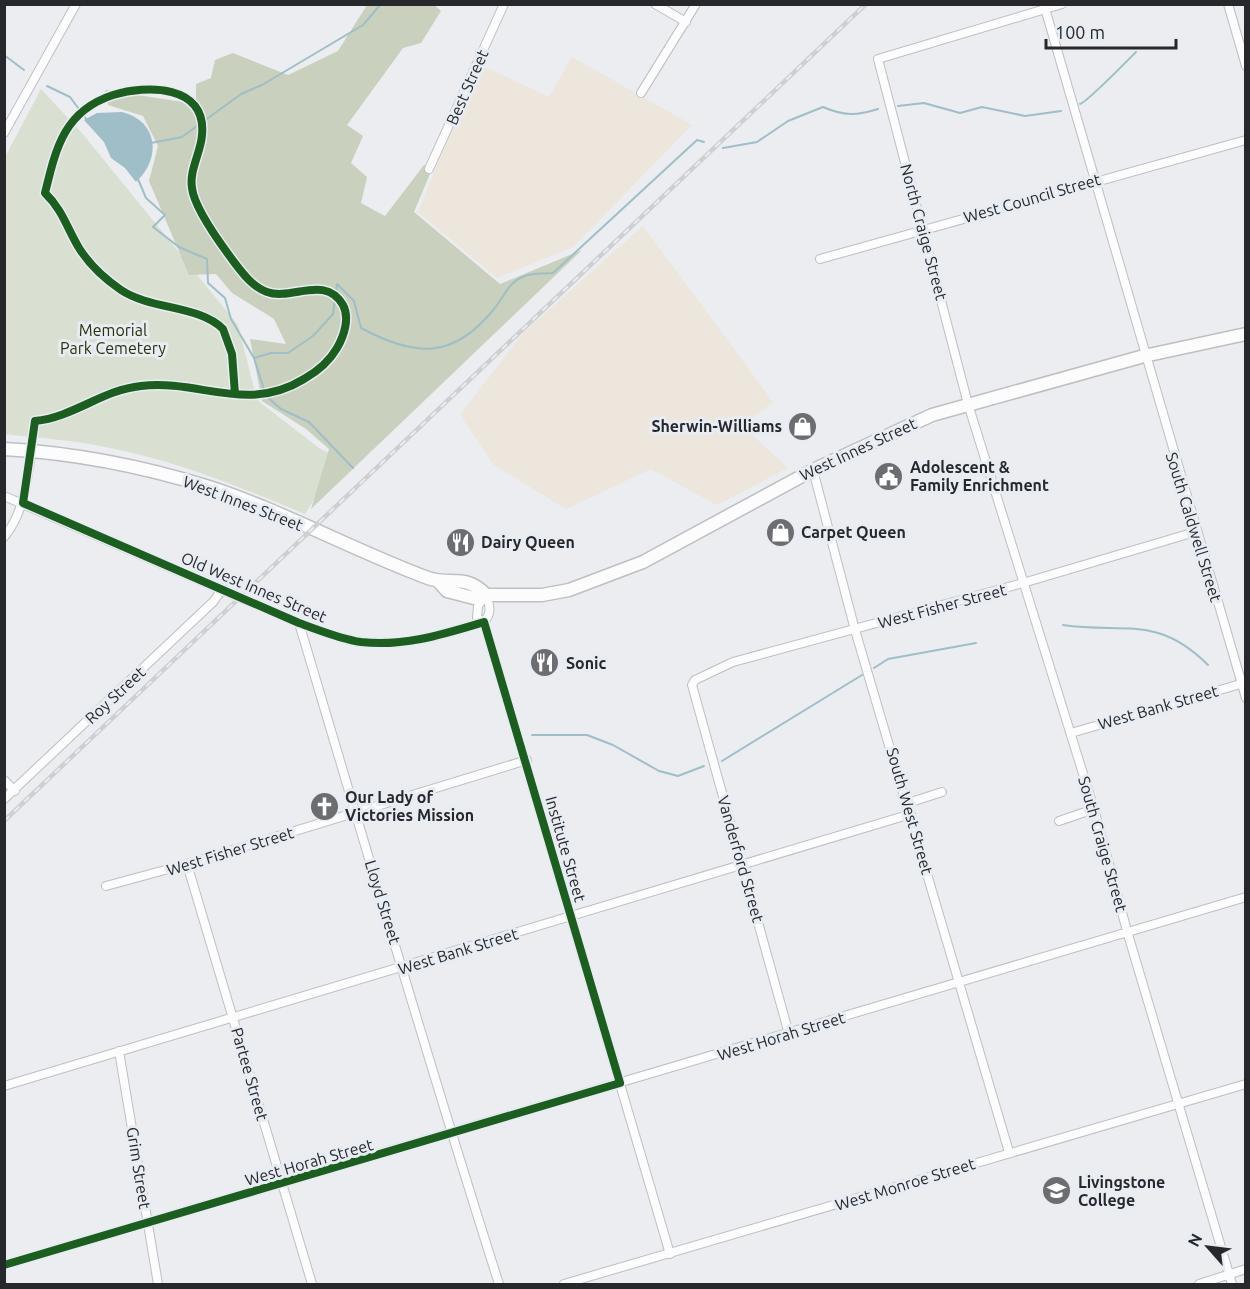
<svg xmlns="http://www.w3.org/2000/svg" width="1250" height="1289" font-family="Ubuntu,sans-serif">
  <rect width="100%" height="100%" fill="#ebedf0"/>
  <path fill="#ece6dc" d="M 572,57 L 692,125 L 573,247 L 497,278 L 418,212 L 479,64 L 549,97 Z
    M 643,226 L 773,402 L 742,426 L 788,468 L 717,505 L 651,469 L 566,509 L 494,465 L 460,415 L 523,333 Z"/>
  <path fill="#d9e0d2" d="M 41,89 L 82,133 L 238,325 L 257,400 L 319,448 L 339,458 L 305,514 C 240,487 175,460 105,447 C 72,440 38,438 5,434 L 5,157 Z"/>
  <path fill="#c9d0be" d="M 367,5 L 434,5 L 441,11 L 421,43 L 403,48 L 347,125 L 363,136 L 351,163 L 367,177 L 361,203 L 385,216 L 424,165 L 432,169 L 414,212 L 500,284 L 582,250 L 311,509 L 329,449 L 306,429 L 262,401 L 250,339 L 286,344 L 274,319 L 232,293 L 216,274 L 189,275 L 149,181 L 158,146 L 143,116 L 108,105 L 105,90 L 196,104 L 196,84 L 211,78 L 215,60 L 233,53 L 288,75 L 338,51 Z"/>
  <path fill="#9fbec7" d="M 122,112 C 158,121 162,158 136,182 L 125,168 L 111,158 L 104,142 L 84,120 L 97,113 Z"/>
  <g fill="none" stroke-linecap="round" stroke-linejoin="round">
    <path stroke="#9fbec7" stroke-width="2" d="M 4,55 L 24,70
      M 47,86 L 70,97 L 87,120
      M 1080,104 C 1087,102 1127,61 1136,52
      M 898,106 L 924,103 L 960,113 L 982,107 L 1025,116 L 1061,111
      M 151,143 L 182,137 L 241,94 L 262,85 L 363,25 L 381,4
      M 723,148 L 757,142 L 788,121 L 823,107 C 844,116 856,116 878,109
      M 138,179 L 146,198 L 165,215 L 153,227 L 179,247 L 207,259 L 208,283 L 225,298 L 231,319 L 254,358 L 266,396 L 281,409 L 309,422 L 353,468
      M 254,358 L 271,353 L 288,353 L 313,336 L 333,314 L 337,284 L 354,301 L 361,328 C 415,357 453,360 494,309 C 504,297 509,281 525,276 C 533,273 544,274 553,273 L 697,140 L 704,142
      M 1063,625 C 1123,634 1157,614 1208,665
      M 874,668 L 888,659 L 976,643
      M 532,735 L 587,735 L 613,745 L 659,771 L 678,776 L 704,766
      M 722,761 L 862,675"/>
    <defs>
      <path id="street" d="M 655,4 L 686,22
        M 1062,4 L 878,59 L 968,404 L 1094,809 L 1127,931 L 1232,1284
        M 1228,4 L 1246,66
        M 1044,5 L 1246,698
        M 641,93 L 696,4
        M 4,133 L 76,4
        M 429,169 L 504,4
        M 820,259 L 1246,140
        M 813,470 L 855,630 L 1009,1152
        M 4,496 L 299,623 C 319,630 340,639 361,642 C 404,647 444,634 484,622
        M 4,537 C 25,512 26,481 32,450
        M 485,596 L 478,606 L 477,618 L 484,622 L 670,1254
        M 484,622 C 492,613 490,606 486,595
        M 299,623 C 365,844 429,1065 499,1284
        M 1071,733 L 1244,683
        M 4,780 L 15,791
        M 4,799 L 213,602 L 223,588
        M 908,803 L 942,792
        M 1059,821 L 1094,809
        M 187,864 L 312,1284
        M 106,886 L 187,864 L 527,760
        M 789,1034 L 692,685 L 695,680 L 733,662 L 1023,583 L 1195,532
        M 119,1051 L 158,1284
        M 4,1086 L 911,814
        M 4,1265 L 1246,897
        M 564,1284 L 1246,1084
        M 1199,1284 L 1246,1269"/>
      <path id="primary" d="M 4,449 C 75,453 142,466 209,487 C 283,511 355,551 428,578 C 449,586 467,573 486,595
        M 438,581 L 447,591 L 474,598 L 486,595 L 542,595 L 569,590 L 643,562 L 813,470 L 932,415 L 1144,356 L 1246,334"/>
    </defs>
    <use href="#street" stroke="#bebfc2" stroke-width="10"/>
    <use href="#primary" stroke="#bebfc2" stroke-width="15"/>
    <use href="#street" stroke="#fcfcfd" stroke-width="8"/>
    <use href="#primary" stroke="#fcfcfd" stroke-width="12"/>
    <defs>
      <path id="rail" d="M 4,821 L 866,4"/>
    </defs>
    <use href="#rail" stroke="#cfcfd1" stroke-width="4.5"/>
    <use href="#rail" stroke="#e8ecf3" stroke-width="2" stroke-dasharray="7" stroke-linecap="butt"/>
    <defs>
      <path id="cycleway" d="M 4,1265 L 620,1083 L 484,622 C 444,634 404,647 361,642 C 340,639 319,630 299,623 L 23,503 L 35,421 C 74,417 102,390 141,386 C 200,379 247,414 304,379 C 318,371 329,362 337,348 C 344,336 350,318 343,305 C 325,274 292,301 267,292 C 253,287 243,274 234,262 C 222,246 194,207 192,188 C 189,170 201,152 202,135 C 207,84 146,85 113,95 C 64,111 56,148 45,193 C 62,209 67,228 79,248 C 89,264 105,279 121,290 C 151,310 199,305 223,329 L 232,354 L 235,394"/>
    </defs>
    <use href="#cycleway" stroke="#e8ecf3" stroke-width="11"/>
    <use href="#cycleway" stroke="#1b5e20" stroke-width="8"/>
  </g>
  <defs>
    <symbol id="shop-disc" viewBox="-11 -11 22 22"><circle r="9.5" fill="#6c6d70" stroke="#e8ecf3"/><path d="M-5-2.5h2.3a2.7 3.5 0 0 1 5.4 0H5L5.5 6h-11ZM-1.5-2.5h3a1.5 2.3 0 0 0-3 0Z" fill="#fff"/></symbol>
    <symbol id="civic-disc" viewBox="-11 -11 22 22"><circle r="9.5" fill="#6c6d70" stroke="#e8ecf3"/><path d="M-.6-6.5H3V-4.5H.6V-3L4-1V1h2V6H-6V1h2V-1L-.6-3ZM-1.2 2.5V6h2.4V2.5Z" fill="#fff"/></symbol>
    <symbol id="restaurant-disc" viewBox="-11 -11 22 22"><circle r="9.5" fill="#6c6d70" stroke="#e8ecf3"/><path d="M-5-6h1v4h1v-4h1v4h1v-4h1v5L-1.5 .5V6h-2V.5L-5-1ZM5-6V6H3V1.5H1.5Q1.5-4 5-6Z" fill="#fff"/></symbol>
    <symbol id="church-disc" viewBox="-11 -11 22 22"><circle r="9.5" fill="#6c6d70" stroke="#e8ecf3"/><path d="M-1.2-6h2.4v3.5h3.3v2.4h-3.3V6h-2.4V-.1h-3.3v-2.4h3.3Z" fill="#fff"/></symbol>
    <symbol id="university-disc" viewBox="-11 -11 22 22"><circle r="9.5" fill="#6c6d70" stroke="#e8ecf3"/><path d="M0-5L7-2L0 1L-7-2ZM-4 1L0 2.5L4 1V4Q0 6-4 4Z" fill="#fff"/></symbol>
  </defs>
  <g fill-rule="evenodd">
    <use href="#shop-disc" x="786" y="410" width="33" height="33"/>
    <use href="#civic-disc" x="872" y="460" width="33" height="33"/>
    <use href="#shop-disc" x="764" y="516" width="33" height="33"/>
    <use href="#restaurant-disc" x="444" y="526" width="33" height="33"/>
    <use href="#restaurant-disc" x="528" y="646" width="33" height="33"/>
    <use href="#church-disc" x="308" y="790" width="33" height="33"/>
    <use href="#university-disc" x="1040" y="1174" width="33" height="33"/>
  </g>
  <g text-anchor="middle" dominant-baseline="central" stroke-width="6" stroke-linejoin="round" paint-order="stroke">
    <g font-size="16" fill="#27282b" stroke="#e8ecf3">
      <text transform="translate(467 87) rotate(-66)">Best Street</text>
      <text transform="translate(1032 198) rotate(-16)">West Council Street</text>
      <text transform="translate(924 232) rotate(75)">North Craige Street</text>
      <text transform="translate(858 449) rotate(-25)">West Innes Street</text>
      <text transform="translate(243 503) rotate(21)">West Innes Street</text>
      <text transform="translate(1194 527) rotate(73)">South Caldwell Street</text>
      <text transform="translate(254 587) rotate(23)">Old West Innes Street</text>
      <text transform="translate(942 606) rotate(-15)">West Fisher Street</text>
      <text transform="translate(115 695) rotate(-43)">Roy Street</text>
      <text transform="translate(1158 707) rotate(-16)">West Bank Street</text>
      <text transform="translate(910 811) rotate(74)">South West Street</text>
      <text transform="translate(1103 844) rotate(74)">South Craige Street</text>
      <text transform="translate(566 849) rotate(74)">Institute Street</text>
      <text transform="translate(230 851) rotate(-17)">West Fisher Street</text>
      <text transform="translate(741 859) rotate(74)">Vanderford Street</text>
      <text transform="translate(383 902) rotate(73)">Lloyd Street</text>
      <text transform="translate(458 951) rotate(-17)">West Bank Street</text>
      <text transform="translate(781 1036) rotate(-17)">West Horah Street</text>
      <text transform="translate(250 1074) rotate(74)">Partee Street</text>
      <text transform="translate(309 1162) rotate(-16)">West Horah Street</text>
      <text transform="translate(139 1168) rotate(81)">Grim Street</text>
      <text transform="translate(905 1184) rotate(-17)">West Monroe Street</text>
    </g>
    <g font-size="16" fill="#283309" stroke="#e8ecf3">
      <text x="113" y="330">Memorial<tspan x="113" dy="18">Park Cemetery</tspan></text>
    </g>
    <g font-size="16" font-weight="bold" fill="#27282b" stroke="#e8ecf3" text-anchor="start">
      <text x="782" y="426" text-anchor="end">Sherwin-Williams</text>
      <text x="910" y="467">Adolescent &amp;<tspan x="910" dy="18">Family Enrichment</tspan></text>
      <text x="801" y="532">Carpet Queen</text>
      <text x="481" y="542">Dairy Queen</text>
      <text x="566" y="663">Sonic</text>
      <text x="345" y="797">Our Lady of<tspan x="345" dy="18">Victories Mission</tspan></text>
      <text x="1078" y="1182">Livingstone<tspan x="1078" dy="18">College</tspan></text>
    </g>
  </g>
  <rect width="1250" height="1289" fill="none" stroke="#27282b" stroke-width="12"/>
  <g transform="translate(1208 1247) rotate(298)" stroke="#e8ecf3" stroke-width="4.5" paint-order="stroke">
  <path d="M0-4.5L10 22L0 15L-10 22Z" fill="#27282b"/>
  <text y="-9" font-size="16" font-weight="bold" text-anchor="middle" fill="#27282b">N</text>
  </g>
  <path d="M1046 39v9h130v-9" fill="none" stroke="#27282b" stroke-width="3"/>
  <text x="1055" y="39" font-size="18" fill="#27282b" stroke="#e8ecf3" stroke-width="4.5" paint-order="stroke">100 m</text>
</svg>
